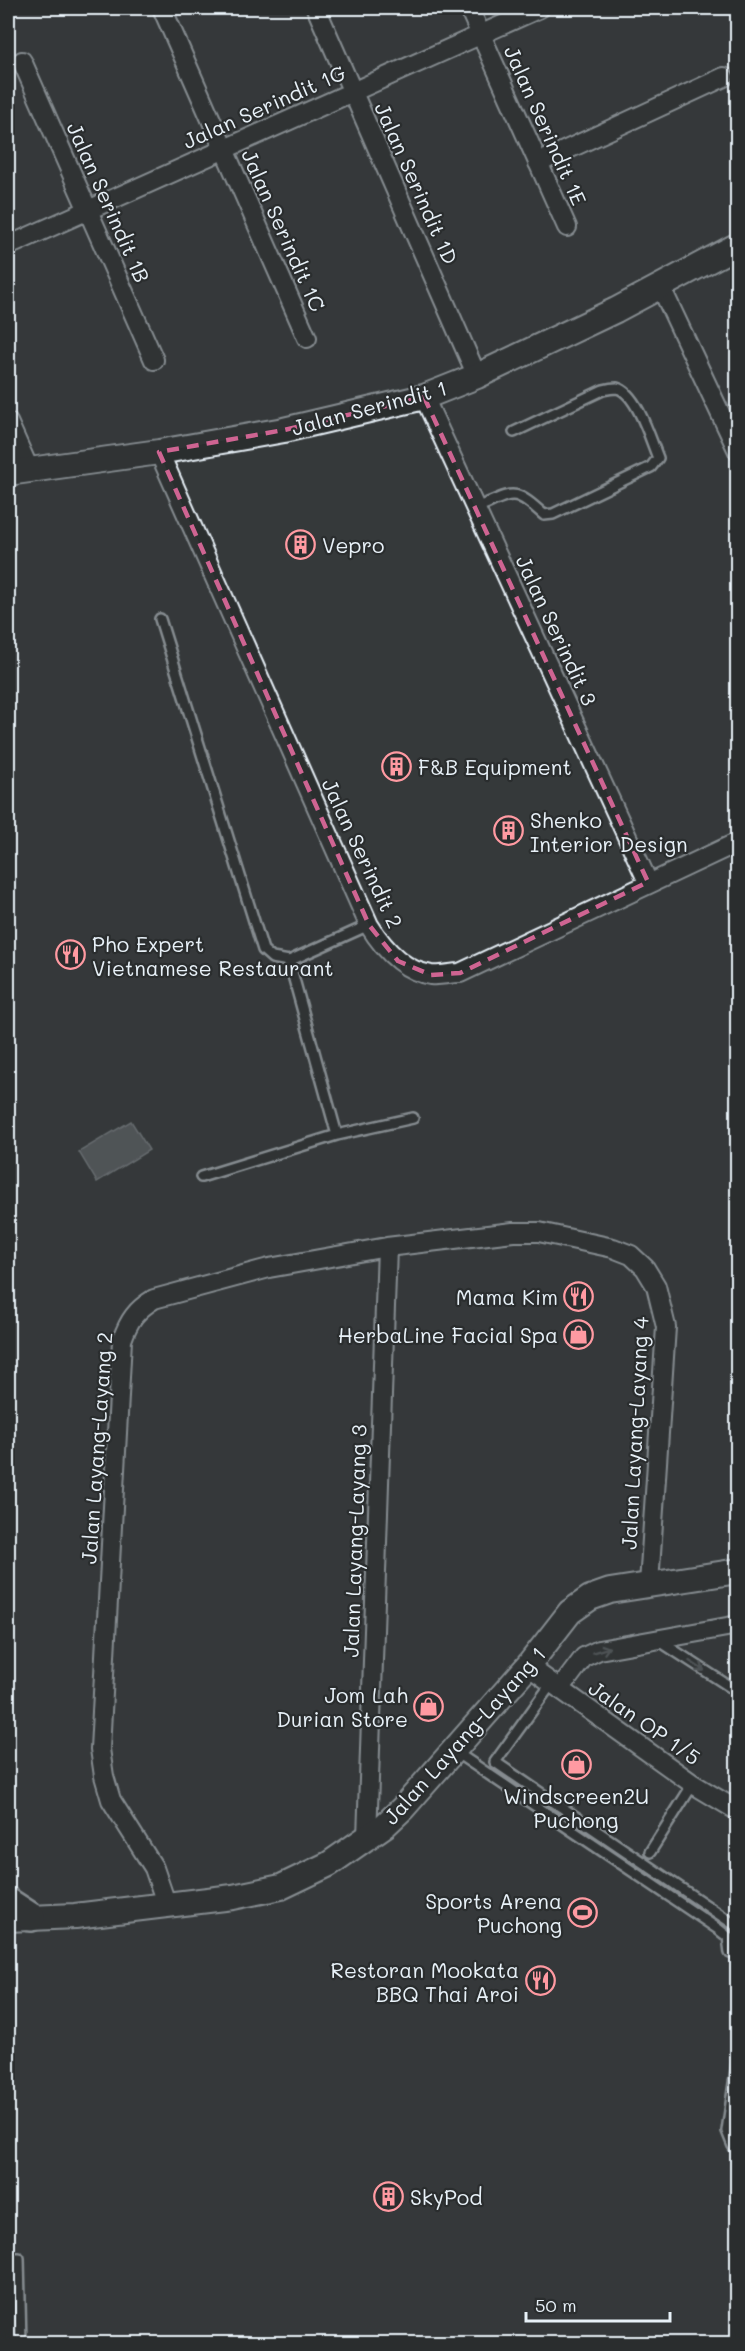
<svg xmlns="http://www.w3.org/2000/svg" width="745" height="2351" font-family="Mali,sans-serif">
  <rect width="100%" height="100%" fill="#35393a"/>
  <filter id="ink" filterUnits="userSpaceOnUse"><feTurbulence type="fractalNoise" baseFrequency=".0167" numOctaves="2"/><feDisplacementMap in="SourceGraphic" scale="12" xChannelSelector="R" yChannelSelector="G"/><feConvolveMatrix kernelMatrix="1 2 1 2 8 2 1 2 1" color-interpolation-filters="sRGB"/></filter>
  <g filter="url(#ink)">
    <path fill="#707579" stroke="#a0a7ac" stroke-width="1.5" d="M 131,1121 L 149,1150 L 97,1182 L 79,1152 Z"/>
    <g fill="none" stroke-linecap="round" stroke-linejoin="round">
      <defs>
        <path id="service" d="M 476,508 C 514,493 512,486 544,515 L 553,514 L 651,467 L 658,458 C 651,441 637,393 617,388 C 613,388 607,389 603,390 L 514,432
          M 160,619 L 263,950 L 272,958 L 289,961 L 369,925
          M 337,1135 L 413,1118
          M 201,1177 L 337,1135 L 289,961
          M 658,1640 L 738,1692
          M 552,1683 L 495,1762 L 738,1927
          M 454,1751 L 718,1929 L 728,1937 L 730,1953
          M 650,1852 L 693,1784
          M 738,2056 L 727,2131 L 733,2146 L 738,2148
          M 8,2258 L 19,2258 L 21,2344"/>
        <path id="minor" d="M 162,8 L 307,338
          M 316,8 L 477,376
          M 469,8 L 567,227
          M 22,61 L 154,360
          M 538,163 L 724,77
          M 8,246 L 540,8
          M 660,285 L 738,451
          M 424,397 L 648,882
          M 8,422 L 29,469
          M 159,452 L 369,925 C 383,948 403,971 431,975 C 440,976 451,973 460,973 L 738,842
          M 528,1666 L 693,1784 L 738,1811
          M 560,1689 L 584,1657 L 599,1650 L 738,1625
          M 367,1838 L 387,1247
          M 167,1906 L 154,1868 L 111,1800 L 104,1776 L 100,1749 L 122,1340 C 129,1320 136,1310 154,1299 L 269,1268 L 387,1247 L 513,1232 L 539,1232 L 613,1248 L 631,1255 L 645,1268 L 656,1286 L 666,1327 L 649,1584"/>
        <path id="tertiary" d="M 8,473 L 159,452 L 284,430 L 424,397 L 477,376 L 616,310 L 738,245
          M 8,1919 L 75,1916 L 233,1897 L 281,1887 L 329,1864 L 385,1825 L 403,1808 L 528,1666 L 570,1612 L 590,1598 L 610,1591 L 738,1571"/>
        <path id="secondary" d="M 8,1902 L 31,1917"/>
      </defs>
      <use href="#service" stroke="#e8f1f8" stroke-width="14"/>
      <use href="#minor" stroke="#e8f1f8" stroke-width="22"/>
      <use href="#tertiary" stroke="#e8f1f8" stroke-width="28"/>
      <use href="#secondary" stroke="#e8f1f8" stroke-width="32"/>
      <use href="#service" stroke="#2a2d2e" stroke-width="9"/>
      <use href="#minor" stroke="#2a2d2e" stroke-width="18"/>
      <use href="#tertiary" stroke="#2a2d2e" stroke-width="24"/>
      <use href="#secondary" stroke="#2a2d2e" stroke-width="27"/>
    </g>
    <defs><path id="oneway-shaft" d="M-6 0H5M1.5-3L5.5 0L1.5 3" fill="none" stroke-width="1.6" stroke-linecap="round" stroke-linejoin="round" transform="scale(1.5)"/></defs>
    <g stroke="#6c7275">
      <use href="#oneway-shaft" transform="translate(601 1650) rotate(-17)"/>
      <use href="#oneway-shaft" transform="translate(697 1666) rotate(33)"/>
    </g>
  </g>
  <path d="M0 0H745V2351H0ZM 424,397 L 648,882 L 460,973 L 431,975 L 398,961 L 369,925 L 159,452 L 284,430 Z" fill="#35393a" fill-opacity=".55" fill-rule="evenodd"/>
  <path fill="none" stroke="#cf6492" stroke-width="4.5" stroke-dasharray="12 8" stroke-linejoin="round" d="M 424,397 L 648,882 L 460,973 L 431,975 L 398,961 L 369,925 L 159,452 L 284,430 Z"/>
  <defs>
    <symbol id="building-ring" viewBox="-11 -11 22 22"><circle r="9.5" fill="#2a2d2e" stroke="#ff9aa2" stroke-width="1.5"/><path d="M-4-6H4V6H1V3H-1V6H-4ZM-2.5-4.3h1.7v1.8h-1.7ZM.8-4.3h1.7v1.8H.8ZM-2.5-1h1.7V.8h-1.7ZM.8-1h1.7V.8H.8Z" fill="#ff9aa2"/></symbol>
    <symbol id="restaurant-ring" viewBox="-11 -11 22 22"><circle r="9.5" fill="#2a2d2e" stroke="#ff9aa2" stroke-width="1.5"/><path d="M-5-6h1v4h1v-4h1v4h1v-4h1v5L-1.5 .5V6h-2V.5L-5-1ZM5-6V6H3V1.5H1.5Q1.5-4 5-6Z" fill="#ff9aa2"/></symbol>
    <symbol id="shop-ring" viewBox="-11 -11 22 22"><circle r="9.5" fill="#2a2d2e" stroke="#ff9aa2" stroke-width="1.5"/><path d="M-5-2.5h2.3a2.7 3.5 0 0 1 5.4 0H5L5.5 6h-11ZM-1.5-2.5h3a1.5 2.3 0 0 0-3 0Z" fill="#ff9aa2"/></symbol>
    <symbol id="stadium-ring" viewBox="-11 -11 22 22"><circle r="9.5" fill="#2a2d2e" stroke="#ff9aa2" stroke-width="1.5"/><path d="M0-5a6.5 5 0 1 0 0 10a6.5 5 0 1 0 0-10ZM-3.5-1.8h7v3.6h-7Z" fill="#ff9aa2"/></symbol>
  </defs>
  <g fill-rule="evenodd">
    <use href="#building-ring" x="284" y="528" width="33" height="33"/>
    <use href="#building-ring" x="380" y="750" width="33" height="33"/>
    <use href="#building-ring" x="492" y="814" width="33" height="33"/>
    <use href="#restaurant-ring" x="54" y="938" width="33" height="33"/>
    <use href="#restaurant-ring" x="562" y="1280" width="33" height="33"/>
    <use href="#shop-ring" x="562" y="1318" width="33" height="33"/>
    <use href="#shop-ring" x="412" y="1690" width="33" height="33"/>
    <use href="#shop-ring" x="560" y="1748" width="33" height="33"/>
    <use href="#stadium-ring" x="566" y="1896" width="33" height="33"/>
    <use href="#restaurant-ring" x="524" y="1964" width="33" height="33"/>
    <use href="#building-ring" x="372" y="2180" width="33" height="33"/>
  </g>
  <g text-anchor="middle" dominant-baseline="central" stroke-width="4.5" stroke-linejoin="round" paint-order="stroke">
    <g font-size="21" fill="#e8f1f8" stroke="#2a2d2e">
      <text transform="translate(264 106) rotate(-24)">Jalan Serindit 1G</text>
      <text transform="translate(546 125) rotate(66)">Jalan Serindit 1E</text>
      <text transform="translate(417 183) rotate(66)">Jalan Serindit 1D</text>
      <text transform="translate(109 202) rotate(66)">Jalan Serindit 1B</text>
      <text transform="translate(284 230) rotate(66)">Jalan Serindit 1C</text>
      <text transform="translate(369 407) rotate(-15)">Jalan Serindit 1</text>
      <text transform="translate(557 630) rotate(65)">Jalan Serindit 3</text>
      <text transform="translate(363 853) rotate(65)">Jalan Serindit 2</text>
      <text transform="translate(634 1433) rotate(-87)">Jalan Layang-Layang 4</text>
      <text transform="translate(96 1448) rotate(-86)">Jalan Layang-Layang 2</text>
      <text transform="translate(354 1541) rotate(-88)">Jalan Layang-Layang 3</text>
      <text transform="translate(645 1722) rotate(35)">Jalan OP 1/5</text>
      <text transform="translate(464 1735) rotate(-48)">Jalan Layang-Layang 1</text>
    </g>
    <g font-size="21" fill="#e8f1f8" stroke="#2a2d2e" text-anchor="start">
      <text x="322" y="544">Vepro</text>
      <text x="418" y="766">F&amp;B Equipment</text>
      <text x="530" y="819">Shenko<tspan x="530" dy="24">Interior Design</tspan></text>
      <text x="92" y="943">Pho Expert<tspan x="92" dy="24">Vietnamese Restaurant</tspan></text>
      <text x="558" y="1296" text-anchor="end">Mama Kim</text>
      <text x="558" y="1334" text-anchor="end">HerbaLine Facial Spa</text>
      <text x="408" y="1694" text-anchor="end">Jom Lah<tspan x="408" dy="24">Durian Store</tspan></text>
      <text x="576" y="1795" text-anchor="middle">Windscreen2U<tspan x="576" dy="24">Puchong</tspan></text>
      <text x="562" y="1900" text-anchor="end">Sports Arena<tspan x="562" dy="24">Puchong</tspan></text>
      <text x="519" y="1969" text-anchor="end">Restoran Mookata<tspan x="519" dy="24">BBQ Thai Aroi</tspan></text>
      <text x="410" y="2196">SkyPod</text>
    </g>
  </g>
  <rect width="745" height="2351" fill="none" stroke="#2a2d2e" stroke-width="30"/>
  <rect x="15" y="15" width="715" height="2321" fill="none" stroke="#e8f1f8" stroke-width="2" filter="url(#ink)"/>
  <path d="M526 2312v9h144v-9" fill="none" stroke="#e8f1f8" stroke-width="3"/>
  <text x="535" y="2312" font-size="18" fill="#e8f1f8" stroke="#2a2d2e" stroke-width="4.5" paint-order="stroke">50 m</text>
</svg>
